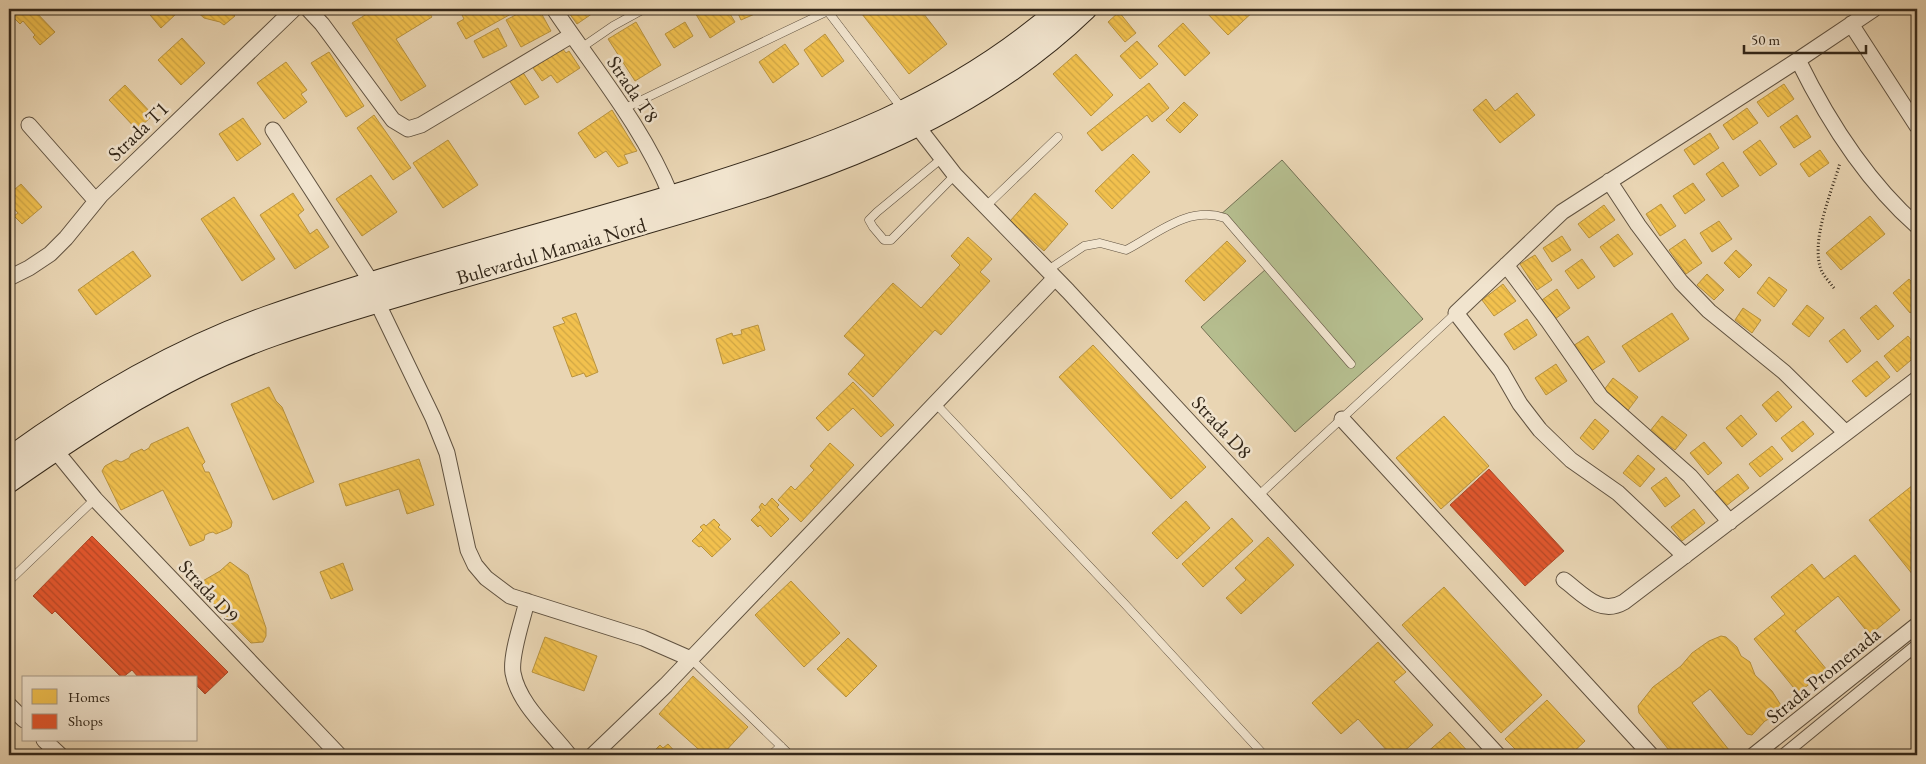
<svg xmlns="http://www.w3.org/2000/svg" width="1926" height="764" font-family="'EB Garamond',serif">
  <defs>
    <pattern id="homes-back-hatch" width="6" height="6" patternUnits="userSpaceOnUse" patternTransform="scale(1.25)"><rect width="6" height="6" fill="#f2c14e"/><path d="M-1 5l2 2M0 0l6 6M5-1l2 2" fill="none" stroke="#d0a644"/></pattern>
    <pattern id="shops-back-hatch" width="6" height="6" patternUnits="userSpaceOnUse" patternTransform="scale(1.25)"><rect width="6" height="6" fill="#e4572e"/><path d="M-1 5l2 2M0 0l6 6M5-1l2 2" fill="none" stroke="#b94826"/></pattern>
  </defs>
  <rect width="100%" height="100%" fill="#e9d5b3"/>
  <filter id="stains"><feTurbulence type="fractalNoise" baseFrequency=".004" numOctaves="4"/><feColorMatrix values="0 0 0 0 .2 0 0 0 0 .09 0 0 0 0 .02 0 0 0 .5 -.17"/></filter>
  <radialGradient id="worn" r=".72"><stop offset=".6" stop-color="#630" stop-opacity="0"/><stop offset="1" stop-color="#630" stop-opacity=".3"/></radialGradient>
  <path fill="#b5bd8e" stroke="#747254" d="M 1282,160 L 1423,319 L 1295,432 L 1201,327 L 1266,269 L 1219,216 Z"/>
  <path fill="url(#homes-back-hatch)" stroke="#b9933e" d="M 12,9 L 33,9 L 55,32 L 40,45 L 33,37 L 35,35 L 23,21 L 20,24 L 13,17 L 16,14 Z
    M 145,9 L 172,9 L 176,14 L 161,28 Z
    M 194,9 L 228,9 L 235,16 L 224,25 L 220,22 L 204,18 Z
    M 375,9 L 427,9 L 432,17 L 396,39 L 426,86 L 401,101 L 352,23 Z
    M 473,9 L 520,9 L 466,39 L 457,23 L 464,19 L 462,15 Z
    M 527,9 L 539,9 L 551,31 L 521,47 L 506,20 Z
    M 566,9 L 599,9 L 577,24 Z
    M 697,9 L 727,9 L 735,22 L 710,38 L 694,11 Z
    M 736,9 L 766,9 L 741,20 Z
    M 858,9 L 920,9 L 947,44 L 909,74 Z
    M 1203,9 L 1256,9 L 1228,35 Z
    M 1119,12 L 1136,33 L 1125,42 L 1108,22 Z
    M 636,22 L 661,65 L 635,81 L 608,39 Z
    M 685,22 L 693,36 L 674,48 L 665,34 Z
    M 1183,23 L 1210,53 L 1185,76 L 1158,46 Z
    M 498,28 L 507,46 L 483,58 L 474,41 Z
    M 825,34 L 844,61 L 822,77 L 804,50 Z
    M 182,38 L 205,63 L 181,85 L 158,60 Z
    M 1137,41 L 1158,64 L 1140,79 L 1120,56 Z
    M 785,44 L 799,64 L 773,83 L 759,62 Z
    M 562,48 L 566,53 L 569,51 L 580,68 L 557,83 L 551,75 L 542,81 L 533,68 Z
    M 329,52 L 364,106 L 346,117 L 311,63 Z
    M 1076,54 L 1113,95 L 1091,116 L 1053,74 Z
    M 286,62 L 307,90 L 301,94 L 307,102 L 284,119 L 257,83 Z
    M 522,71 L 539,97 L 525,105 L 509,80 Z
    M 1149,83 L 1169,108 L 1152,122 L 1147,115 L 1102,151 L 1087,133 Z
    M 1784,84 L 1794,99 L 1768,117 L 1757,102 Z
    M 125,85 L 153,115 L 137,130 L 109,100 Z
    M 1517,93 L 1535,115 L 1500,143 L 1473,110 L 1486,99 L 1495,111 Z
    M 1184,102 L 1198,115 L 1180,133 L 1166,120 Z
    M 1747,108 L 1758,123 L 1733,140 L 1723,125 Z
    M 612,110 L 637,151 L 624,155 L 628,163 L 618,167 L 606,151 L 595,158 L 578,133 Z
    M 374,115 L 411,168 L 393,180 L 357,128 Z
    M 1797,115 L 1811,137 L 1794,148 L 1780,127 Z
    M 243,118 L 261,144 L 237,161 L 219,134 Z
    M 1710,133 L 1719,148 L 1694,165 L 1684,150 Z
    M 448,140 L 478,185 L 443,208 L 413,163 Z
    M 1760,140 L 1777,164 L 1760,176 L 1743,152 Z
    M 1820,150 L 1829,163 L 1809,177 L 1800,164 Z
    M 1133,154 L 1150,172 L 1112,209 L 1095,191 Z
    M 1723,162 L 1739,186 L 1722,197 L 1706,174 Z
    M 371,175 L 397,212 L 362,236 L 336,199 Z
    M 1693,183 L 1705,200 L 1685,214 L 1673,196 Z
    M 21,184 L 42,207 L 22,224 L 14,216 L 18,213 L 9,203 L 9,194 Z
    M 293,193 L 304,210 L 298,215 L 310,234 L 317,229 L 329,247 L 295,269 L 260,215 Z
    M 1035,193 L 1068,224 L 1044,251 L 1010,221 Z
    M 234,197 L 275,259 L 242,281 L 201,219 Z
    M 1661,204 L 1676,226 L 1660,236 L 1646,214 Z
    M 1604,205 L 1615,220 L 1589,238 L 1578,224 Z
    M 1870,216 L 1885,234 L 1841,270 L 1826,253 Z
    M 1719,221 L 1732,239 L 1712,252 L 1700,233 Z
    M 1618,234 L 1633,254 L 1614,267 L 1600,247 Z
    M 1562,236 L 1571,250 L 1552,262 L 1543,248 Z
    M 968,237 L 992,259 L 980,272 L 990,281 L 941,335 L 935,330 L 873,397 L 848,374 L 865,355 L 844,336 L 893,283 L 921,308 L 960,265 L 951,256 Z
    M 1685,239 L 1702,263 L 1686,274 L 1669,250 Z
    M 1227,241 L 1246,261 L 1204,301 L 1185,281 Z
    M 1736,250 L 1752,265 L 1739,278 L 1724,263 Z
    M 133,251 L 151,276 L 96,315 L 78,290 Z
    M 1535,255 L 1552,280 L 1537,290 L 1520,264 Z
    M 1582,259 L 1595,277 L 1578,289 L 1565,271 Z
    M 1707,274 L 1724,290 L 1714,300 L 1697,285 Z
    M 1769,277 L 1787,290 L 1774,307 L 1757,293 Z
    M 1909,279 L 1917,288 L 1917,307 L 1910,313 L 1893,293 Z
    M 1503,284 L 1516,301 L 1494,316 L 1482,300 Z
    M 1557,289 L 1570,308 L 1555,319 L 1542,300 Z
    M 1807,305 L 1824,318 L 1809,337 L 1792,324 Z
    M 1876,305 L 1894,326 L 1878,340 L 1860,318 Z
    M 1743,308 L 1761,320 L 1752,333 L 1735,320 Z
    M 576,313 L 598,372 L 586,377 L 584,373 L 572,377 L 553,327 L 565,323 L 562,318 Z
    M 1672,313 L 1689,339 L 1639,372 L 1622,346 Z
    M 1527,319 L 1537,335 L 1514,350 L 1504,334 Z
    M 758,325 L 765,350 L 723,364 L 716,339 L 732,333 L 733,336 L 742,334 L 741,330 Z
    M 1844,329 L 1861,351 L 1847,363 L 1829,341 Z
    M 1588,336 L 1605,362 L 1591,371 L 1573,346 Z
    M 1908,336 L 1917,347 L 1917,355 L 1897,372 L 1884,356 Z
    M 1093,345 L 1206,467 L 1171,499 L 1059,377 Z
    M 1877,361 L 1890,377 L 1866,397 L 1852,381 Z
    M 1556,364 L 1567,381 L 1546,395 L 1535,378 Z
    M 1613,378 L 1638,397 L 1626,413 L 1601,394 Z
    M 853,382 L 894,425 L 881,437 L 853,408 L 828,431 L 816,418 Z
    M 269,387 L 276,401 L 282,407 L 314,482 L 273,500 L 231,404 Z
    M 1778,391 L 1792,407 L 1776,422 L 1762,405 Z
    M 1741,415 L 1757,434 L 1742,447 L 1726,428 Z
    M 1444,416 L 1489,466 L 1441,509 L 1396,458 Z
    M 1662,416 L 1687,435 L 1675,450 L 1650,431 Z
    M 1595,419 L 1609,431 L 1593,450 L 1580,438 Z
    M 1803,421 L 1814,434 L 1792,452 L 1781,438 Z
    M 188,427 L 205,462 L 202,465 L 205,472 L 209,472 L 232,522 L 231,527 L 228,529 L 216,534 L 213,532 L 209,533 L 205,535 L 204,540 L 190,546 L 163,490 L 121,510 L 102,471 L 105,466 L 116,460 L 121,462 L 129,458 L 131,454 L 142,449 L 144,451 L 149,448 L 151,444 Z
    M 1704,442 L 1722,463 L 1708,475 L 1690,453 Z
    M 830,443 L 854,465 L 801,522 L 778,500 L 791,486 L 795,490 L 814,470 L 810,466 Z
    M 1772,446 L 1783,459 L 1760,477 L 1749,464 Z
    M 1638,455 L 1655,469 L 1640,487 L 1623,473 Z
    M 419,459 L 434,505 L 407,514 L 399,489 L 346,506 L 339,484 Z
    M 1738,474 L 1749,488 L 1726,506 L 1715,492 Z
    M 1666,477 L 1680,496 L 1665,507 L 1651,488 Z
    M 1913,485 L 1917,490 L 1917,580 L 1869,520 Z
    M 772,498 L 779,505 L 777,507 L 789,519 L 771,537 L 760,525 L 758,527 L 751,520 L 761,510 L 759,507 L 762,503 L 765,506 Z
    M 1186,501 L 1210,528 L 1177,559 L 1152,533 Z
    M 1694,509 L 1705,523 L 1682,541 L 1671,527 Z
    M 1232,518 L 1253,541 L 1203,587 L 1182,564 Z
    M 714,519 L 720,525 L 718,527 L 731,539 L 712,557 L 701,546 L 699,547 L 692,541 L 703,530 L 700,527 L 704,524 L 706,526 Z
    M 1268,537 L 1294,565 L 1241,614 L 1226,598 L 1246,580 L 1235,568 Z
    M 1855,555 L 1900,610 L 1870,635 L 1838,596 L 1795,631 L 1827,670 L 1798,693 L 1754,639 L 1785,614 L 1771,597 L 1812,564 L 1824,579 Z
    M 230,562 L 248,575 L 266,628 L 266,636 L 263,642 L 251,643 L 208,599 L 201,582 L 220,571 Z
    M 343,563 L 353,590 L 331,599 L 320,572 Z
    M 791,581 L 840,633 L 804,667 L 755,615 Z
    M 1444,587 L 1542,695 L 1501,733 L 1402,625 Z
    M 1721,636 L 1726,637 L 1737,647 L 1741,656 L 1750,662 L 1755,675 L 1772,691 L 1782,707 L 1780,713 L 1765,721 L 1752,735 L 1747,734 L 1710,689 L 1692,703 L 1729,750 L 1726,755 L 1673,755 L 1639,713 L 1638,706 L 1653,687 L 1681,666 L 1692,653 L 1709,641 Z
    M 545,637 L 597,656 L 584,691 L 532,672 Z
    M 848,638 L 877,666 L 846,697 L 817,669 Z
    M 1378,642 L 1406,672 L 1394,682 L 1433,725 L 1400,755 L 1391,755 L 1358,719 L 1341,734 L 1312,703 Z
    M 693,676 L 748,727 L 722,755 L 705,755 L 659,714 Z
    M 1547,700 L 1585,741 L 1570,755 L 1521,755 L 1505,739 Z
    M 1450,732 L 1471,755 L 1424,755 Z
    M 668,744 L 678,755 L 643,755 L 648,751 L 651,754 L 660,745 L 663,748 Z"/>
  <path fill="url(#shops-back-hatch)" stroke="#af4928" d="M 1489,469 L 1564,551 L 1525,586 L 1450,505 Z
    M 92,536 L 228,672 L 205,694 L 196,685 L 196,678 L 139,678 L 132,670 L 122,678 L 55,611 L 52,614 L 33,596 Z"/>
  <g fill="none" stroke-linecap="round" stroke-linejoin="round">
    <defs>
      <path id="service" d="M 826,9 L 903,110
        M 581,48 L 613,26 L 644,9
        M 623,109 L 828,11
        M 941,159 L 877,212 L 869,220 L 873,227 L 884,240 L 891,240 L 955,175
        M 985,207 L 1058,137
        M 1048,270 L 1084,246 L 1100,243 L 1126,250 C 1157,234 1188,205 1225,218 L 1351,364
        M 936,404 L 1123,602 L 1264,755
        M 1258,496 L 1456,313
        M 9,581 L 95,499
        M 691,659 L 790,755
        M 771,755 L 781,746"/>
      <path id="pedestrian" d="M 1783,755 L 1917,645"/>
      <path id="minor" d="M 308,9 L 322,24 L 393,120 L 408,129 L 421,125 L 572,35
        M 554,9 C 595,70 644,128 671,196
        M 1851,24 L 1917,126
        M 1798,60 C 1828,121 1866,181 1917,226
        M 29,125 L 96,201
        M 917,126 L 955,175 L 1068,291 L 1498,755
        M 273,130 L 372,283
        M 1609,181 L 1638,225 L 1681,282 L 1709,311 L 1784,372 L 1846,433
        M 1506,265 L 1548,321 L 1601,397 L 1690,476 L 1730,522
        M 9,278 L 29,268 L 50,254 L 66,238 L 101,195 L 294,9
        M 377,302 L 433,418 L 447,453 L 468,550 L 475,565 L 486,578 L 510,596 L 643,638 L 691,659
        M 1342,419 L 1651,755
        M 55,450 L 95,499 L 339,755
        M 1685,556 L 1618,493 L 1571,460 L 1540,430 L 1520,404 L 1501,371 L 1456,313 L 1562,212 L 1798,60 L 1874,9
        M 1564,580 C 1583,594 1600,616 1624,602 L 1917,379
        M 527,601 C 523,619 510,655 513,673 C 519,705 550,730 569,755
        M 9,705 L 24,720
        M 44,740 L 60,755
        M 593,755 L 666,685 L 1055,278
        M 1754,755 L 1917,625"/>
      <path id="secondary" d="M 9,458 C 88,401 174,350 267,317 C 405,268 548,234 688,191 C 823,149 952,104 1059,9
        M 9,482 C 92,424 177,369 274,335 C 330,315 388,299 445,282 C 512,263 579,243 646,223 C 805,177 964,127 1086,9"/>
    </defs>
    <use href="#service" stroke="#605240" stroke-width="9"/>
    <use href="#pedestrian" stroke="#605240" stroke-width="13"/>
    <use href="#minor" stroke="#605240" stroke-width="17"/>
    <use href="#secondary" stroke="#332719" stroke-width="23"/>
    <path stroke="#332719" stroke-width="3" stroke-dasharray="1 2.5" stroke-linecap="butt" d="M 1834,288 C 1830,283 1825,277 1822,272 C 1809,243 1832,191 1840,163"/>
    <use href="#service" stroke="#f1e4ce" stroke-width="8"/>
    <use href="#pedestrian" stroke="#f1e4ce" stroke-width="11"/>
    <use href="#minor" stroke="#f1e4ce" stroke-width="15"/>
    <use href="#secondary" stroke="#f1e4ce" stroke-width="21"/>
  </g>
  <g text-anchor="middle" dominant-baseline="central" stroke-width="5" stroke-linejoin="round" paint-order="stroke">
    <g font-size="20" fill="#332719" stroke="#f1e4ce">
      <text transform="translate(633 89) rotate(56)">Strada T8</text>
      <text transform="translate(138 131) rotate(-44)">Strada T1</text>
      <text transform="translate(551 251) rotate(-16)">Bulevardul Mamaia Nord</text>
      <text transform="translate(1222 427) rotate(47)">Strada D8</text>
      <text transform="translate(209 591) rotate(47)">Strada D9</text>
      <text transform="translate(1823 675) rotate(-39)">Strada Promenada</text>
    </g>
  </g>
  <rect width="1926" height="764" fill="none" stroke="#e9d5b3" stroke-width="30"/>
  <rect x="10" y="10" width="1906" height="744" fill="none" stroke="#332719" stroke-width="2.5"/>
  <rect x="15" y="15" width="1896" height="734" fill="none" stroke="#332719"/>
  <rect x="22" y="676" width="175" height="65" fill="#f1e4ce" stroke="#a59886"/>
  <rect x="32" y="689" width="25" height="15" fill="#f2c14e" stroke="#a59886"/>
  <text x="68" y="702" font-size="15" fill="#332719">Homes</text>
  <rect x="32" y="714" width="25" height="15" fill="#e4572e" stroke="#a59886"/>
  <text x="68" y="726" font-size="15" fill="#332719">Shops</text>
  <path d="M1744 45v8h122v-8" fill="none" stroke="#332719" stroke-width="2.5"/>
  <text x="1751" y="45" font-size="15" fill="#332719" stroke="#f1e4ce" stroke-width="4" paint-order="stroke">50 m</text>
  <rect width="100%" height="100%" filter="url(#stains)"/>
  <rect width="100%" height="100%" fill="url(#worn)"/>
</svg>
